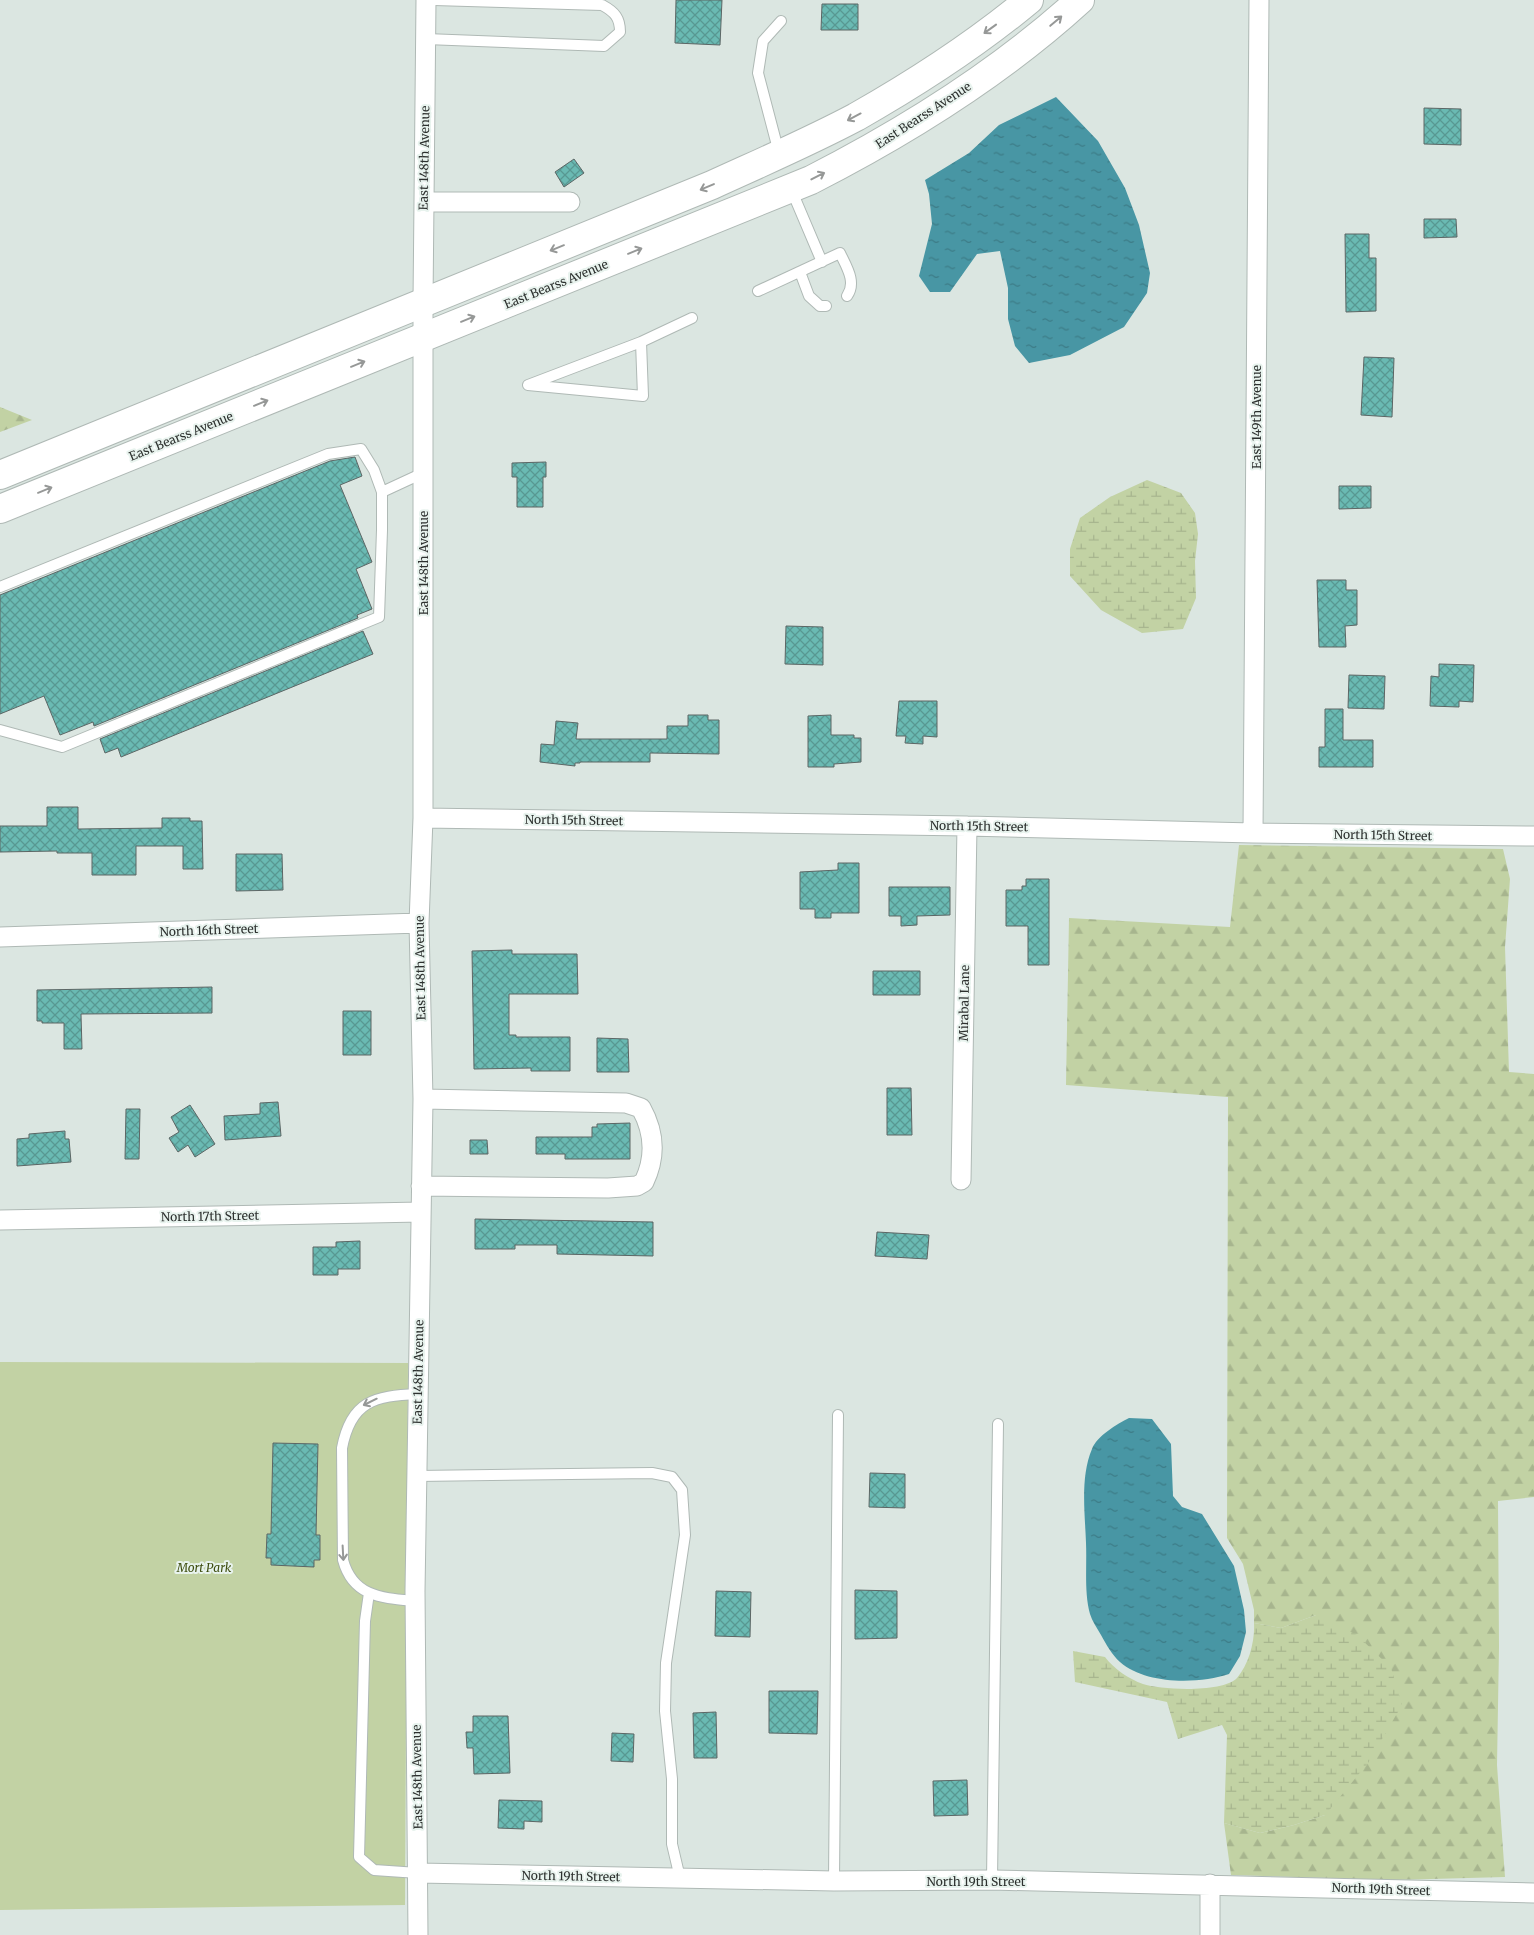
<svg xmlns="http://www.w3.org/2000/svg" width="1534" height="1935" font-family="Merriweather,serif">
  <defs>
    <pattern id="forest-firs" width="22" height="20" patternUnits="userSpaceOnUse" patternTransform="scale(1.25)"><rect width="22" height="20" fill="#c2d2a4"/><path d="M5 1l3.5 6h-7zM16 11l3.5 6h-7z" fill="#a7b58e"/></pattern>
    <pattern id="wetland-marsh" width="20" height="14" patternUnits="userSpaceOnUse" patternTransform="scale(1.25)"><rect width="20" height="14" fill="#c2d2a4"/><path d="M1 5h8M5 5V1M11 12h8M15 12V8" fill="none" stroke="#a7b58e"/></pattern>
    <pattern id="water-ripples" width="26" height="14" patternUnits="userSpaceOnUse" patternTransform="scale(1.25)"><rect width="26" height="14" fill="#4896a4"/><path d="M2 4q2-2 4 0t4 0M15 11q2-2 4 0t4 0" fill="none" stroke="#3c7b86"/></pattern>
    <pattern id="building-cross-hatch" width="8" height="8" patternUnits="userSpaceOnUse" patternTransform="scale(1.25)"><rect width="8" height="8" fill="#6abab3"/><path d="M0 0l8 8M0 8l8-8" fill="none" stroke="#589892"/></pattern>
  </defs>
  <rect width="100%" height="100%" fill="#dbe6e1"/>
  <path fill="url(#forest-firs)" d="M 0,407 L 32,420 L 0,432 Z
    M 1239,845 L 1503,849 L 1510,879 L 1505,947 L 1509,1072 L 1534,1074 L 1534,1497 L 1498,1501 L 1499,1647 L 1497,1765 L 1505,1877 L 1394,1880 L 1231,1875 L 1224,1823 L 1260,1833 L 1294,1825 L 1325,1815 L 1316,1615 L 1281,1628 L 1254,1623 L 1254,1610 L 1243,1564 L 1227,1538 L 1228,1097 L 1066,1085 L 1069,918 L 1230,927 Z"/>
  <path fill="url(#wetland-marsh)" d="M 1147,480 L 1181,493 L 1195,513 L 1198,534 L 1195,561 L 1196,598 L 1183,629 L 1142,633 L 1101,610 L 1070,576 L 1070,549 L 1080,518 L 1110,497 Z
    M 1316,1615 L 1357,1635 L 1391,1668 L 1402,1705 L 1368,1763 L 1325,1815 L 1294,1825 L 1260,1833 L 1224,1823 L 1227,1735 L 1222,1725 L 1178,1739 L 1167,1702 L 1075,1682 L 1073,1651 L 1105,1657 C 1114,1669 1129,1679 1143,1684 C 1161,1690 1223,1693 1237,1678 C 1249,1664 1255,1641 1254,1623 L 1281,1628 Z"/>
  <path fill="#c2d2a4" d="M 0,1362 L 408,1363 L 405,1905 L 0,1910 Z"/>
  <path fill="url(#water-ripples)" d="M 1056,97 L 1098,141 L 1125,188 L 1139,225 L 1150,273 L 1147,293 L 1124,327 L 1070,355 L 1029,363 L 1015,346 L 1008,319 L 1008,288 L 1000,251 L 977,254 L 950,292 L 930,292 L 919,276 L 932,224 L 929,194 L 925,180 L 969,153 L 999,125 Z
    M 1129,1418 L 1152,1419 L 1171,1444 L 1173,1496 L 1182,1507 L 1202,1514 L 1234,1566 L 1244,1610 L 1246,1632 L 1240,1656 L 1229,1674 C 1199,1684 1146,1685 1120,1662 C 1112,1655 1106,1644 1101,1635 C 1097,1628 1092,1621 1090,1614 C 1084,1592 1087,1566 1086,1543 C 1085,1513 1080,1477 1092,1449 C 1097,1436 1117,1424 1129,1418 Z"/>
  <path fill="url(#building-cross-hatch)" stroke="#5c6665" d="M 676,0 L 722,0 L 720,45 L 675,43 Z
    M 822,4 L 858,4 L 858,30 L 821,30 Z
    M 1424,108 L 1461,109 L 1461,145 L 1424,144 Z
    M 574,159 L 584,173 L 564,187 L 555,172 Z
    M 1424,219 L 1456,219 L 1457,237 L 1424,238 Z
    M 1345,234 L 1369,234 L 1369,258 L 1376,258 L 1376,311 L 1346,312 Z
    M 1364,357 L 1394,358 L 1392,417 L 1361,415 Z
    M 355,457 L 362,476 L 340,485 L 372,562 L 356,569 L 372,609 L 357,615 L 358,618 L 94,726 L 93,722 L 60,735 L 44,696 L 0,714 L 0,595 L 330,461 Z
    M 546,462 L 546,477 L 543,477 L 543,507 L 517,507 L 517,477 L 512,477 L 512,463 Z
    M 1339,486 L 1371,486 L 1371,508 L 1339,509 Z
    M 1317,580 L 1346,580 L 1346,590 L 1357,590 L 1357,625 L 1345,626 L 1346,647 L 1319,647 Z
    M 786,626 L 823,627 L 823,665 L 785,664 Z
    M 363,631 L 373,654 L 121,757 L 118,748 L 105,753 L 100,739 Z
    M 1439,664 L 1474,665 L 1473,702 L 1459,701 L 1459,707 L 1430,706 L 1431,676 L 1439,677 Z
    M 1349,675 L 1385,676 L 1384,709 L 1348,708 Z
    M 899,701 L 937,701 L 937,737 L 923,736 L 923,744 L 905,743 L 906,736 L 896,736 Z
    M 1325,709 L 1343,709 L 1343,740 L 1373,740 L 1373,767 L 1319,767 L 1319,747 L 1325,747 Z
    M 688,715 L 708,715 L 708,720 L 719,720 L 719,754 L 650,753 L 650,762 L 580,762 L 580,763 L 575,763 L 575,766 L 540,762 L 541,744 L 554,745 L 556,721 L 578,723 L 576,739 L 667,739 L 667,726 L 688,726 Z
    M 831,715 L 831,735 L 854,735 L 854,738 L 861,738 L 861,762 L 834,764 L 834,767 L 808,767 L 808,716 Z
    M 47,807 L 78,807 L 78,829 L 162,828 L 162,818 L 190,818 L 190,821 L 202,821 L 203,869 L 183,869 L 183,846 L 136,846 L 136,875 L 92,875 L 92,853 L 57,853 L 57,851 L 0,852 L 0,826 L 47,826 Z
    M 236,854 L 282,854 L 283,890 L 236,891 Z
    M 838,863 L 859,863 L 859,913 L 831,913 L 831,918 L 815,918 L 815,909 L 800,909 L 800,872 L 838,870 Z
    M 1026,879 L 1049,879 L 1049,965 L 1028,965 L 1028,926 L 1006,926 L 1006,890 L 1022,890 L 1022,886 L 1026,886 Z
    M 889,887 L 950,887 L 950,915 L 917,916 L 917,925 L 901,926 L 901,916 L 889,916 Z
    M 512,950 L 512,954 L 577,954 L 578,994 L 509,994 L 509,1035 L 516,1035 L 516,1037 L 570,1037 L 570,1071 L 531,1071 L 531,1068 L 474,1069 L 472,951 Z
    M 873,971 L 920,971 L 920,995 L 873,995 Z
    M 212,987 L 212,1013 L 81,1014 L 82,1049 L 64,1049 L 64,1023 L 42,1023 L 42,1021 L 37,1021 L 37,990 Z
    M 343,1011 L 371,1011 L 371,1055 L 343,1055 Z
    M 597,1038 L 628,1039 L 629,1072 L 597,1072 Z
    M 887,1088 L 911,1088 L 912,1135 L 887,1135 Z
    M 278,1102 L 281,1136 L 225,1140 L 224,1116 L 260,1114 L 260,1103 Z
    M 190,1105 L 215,1144 L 195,1157 L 188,1145 L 178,1152 L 169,1138 L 179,1132 L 171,1117 Z
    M 126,1109 L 140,1109 L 139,1159 L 125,1159 Z
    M 630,1123 L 630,1159 L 565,1159 L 565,1154 L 536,1154 L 536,1137 L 592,1137 L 592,1127 L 597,1127 L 597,1124 Z
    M 65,1131 L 65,1139 L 69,1139 L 71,1162 L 17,1166 L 17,1139 L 29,1138 L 29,1134 Z
    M 470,1140 L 487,1140 L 488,1154 L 470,1154 Z
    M 475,1219 L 653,1222 L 653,1256 L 557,1254 L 557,1245 L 515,1245 L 515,1249 L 475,1249 Z
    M 877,1232 L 929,1235 L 927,1259 L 875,1256 Z
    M 360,1241 L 360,1269 L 338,1269 L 338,1275 L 313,1275 L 313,1247 L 336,1247 L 336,1242 Z
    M 273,1443 L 318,1444 L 316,1535 L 320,1535 L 320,1560 L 314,1560 L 314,1567 L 271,1565 L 271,1558 L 266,1558 L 267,1534 L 271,1534 Z
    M 870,1473 L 905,1474 L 905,1508 L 869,1507 Z
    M 855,1590 L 897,1591 L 897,1638 L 855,1639 Z
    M 716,1591 L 751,1592 L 750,1637 L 715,1636 Z
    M 769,1691 L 818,1691 L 817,1734 L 769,1733 Z
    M 716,1712 L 717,1758 L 694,1758 L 693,1713 Z
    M 473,1716 L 508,1716 L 510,1773 L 474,1774 L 473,1748 L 467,1748 L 466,1732 L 473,1732 Z
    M 612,1733 L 634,1734 L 633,1762 L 611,1761 Z
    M 967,1780 L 968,1815 L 934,1816 L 933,1781 Z
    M 499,1800 L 542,1801 L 542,1822 L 524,1821 L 524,1829 L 498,1828 Z"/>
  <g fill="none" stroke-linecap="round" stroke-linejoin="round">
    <defs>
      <path id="lane" d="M 426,39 L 604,46 L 620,32 C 620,18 615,12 602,5 L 434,0
        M 779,153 L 758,73 L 763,41 L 781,21
        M 791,189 L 822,262
        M 800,272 L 809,296 L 820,306 L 826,306
        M 758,291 L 840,253 C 846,266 857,282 847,296
        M 641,342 L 643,396 L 528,385 L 641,342 L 692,318
        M 382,492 L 423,473
        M 0,587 L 328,454 L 361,449 L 374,470 L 382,492 L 382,530 L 379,617 L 62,747 L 0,730
        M 417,1476 L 652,1473 L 672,1477 L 682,1490 L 685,1535 L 666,1663 L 665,1711 L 672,1779 L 672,1844 L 680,1878
        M 369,1593 L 365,1621 L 359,1857 L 374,1870 L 418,1873
        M 415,1601 C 382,1598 353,1597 343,1560 L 342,1448 C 351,1401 374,1396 418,1394
        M 992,1880 L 998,1424
        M 834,1881 L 838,1415"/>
      <path id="street" d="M 424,202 L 570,202
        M 423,818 L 967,826 L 1253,833 L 1534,836
        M 1253,833 L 1259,0
        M 0,937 L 419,923
        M 961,1180 L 967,826
        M 421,1186 L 608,1188 L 637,1186 L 644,1182 C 656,1157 655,1133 641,1108 L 626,1103 L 423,1099
        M 0,1220 L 421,1212
        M 418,1873 L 834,1881 L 992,1880 L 1534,1893
        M 1210,1884 L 1210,1935
        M 418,1935 L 415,1591 L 423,1099 L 419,923 L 423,818 L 423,302 L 426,0"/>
      <path id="secondary" d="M 0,475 L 712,185 C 760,163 809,142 856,117 C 916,83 976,44 1029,0
        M 0,509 L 811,180 C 907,131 1000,73 1080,0"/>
    </defs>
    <use href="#lane" stroke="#afb9b5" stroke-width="12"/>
    <use href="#street" stroke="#afb9b5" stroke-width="21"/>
    <use href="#secondary" stroke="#afb9b5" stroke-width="30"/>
    <use href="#lane" stroke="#fff" stroke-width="10"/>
    <use href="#street" stroke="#fff" stroke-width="19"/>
    <use href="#secondary" stroke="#fff" stroke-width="28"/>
  </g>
  <defs><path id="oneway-shaft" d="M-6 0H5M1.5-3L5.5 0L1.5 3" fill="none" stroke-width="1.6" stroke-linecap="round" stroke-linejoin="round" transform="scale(1.25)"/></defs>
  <g stroke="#969897">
    <use href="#oneway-shaft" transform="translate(1056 21) rotate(-40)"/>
    <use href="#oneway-shaft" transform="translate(990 29) rotate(144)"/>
    <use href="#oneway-shaft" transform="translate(854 117) rotate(152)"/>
    <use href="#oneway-shaft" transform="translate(818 176) rotate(-27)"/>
    <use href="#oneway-shaft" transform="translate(707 187) rotate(157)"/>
    <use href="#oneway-shaft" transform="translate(557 248) rotate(158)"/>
    <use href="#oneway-shaft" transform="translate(635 251) rotate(-22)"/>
    <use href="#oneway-shaft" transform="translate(468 319) rotate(-22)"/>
    <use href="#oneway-shaft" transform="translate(358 364) rotate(-22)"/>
    <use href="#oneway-shaft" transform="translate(261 403) rotate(-22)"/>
    <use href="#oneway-shaft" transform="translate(45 490) rotate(-22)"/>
    <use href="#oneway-shaft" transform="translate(370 1402) rotate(154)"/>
    <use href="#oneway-shaft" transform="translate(343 1553) rotate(87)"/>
  </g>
  <g text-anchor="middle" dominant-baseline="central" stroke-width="4" stroke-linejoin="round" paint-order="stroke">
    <g font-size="12" fill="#2d312f" stroke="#e8f3ee">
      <text transform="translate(923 115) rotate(-33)">East Bearss Avenue</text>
      <text transform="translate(424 158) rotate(-89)">East 148th Avenue</text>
      <text transform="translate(556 284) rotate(-22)">East Bearss Avenue</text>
      <text transform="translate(1256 417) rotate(-90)">East 149th Avenue</text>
      <text transform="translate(181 436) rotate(-22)">East Bearss Avenue</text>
      <text transform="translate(423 563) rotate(-90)">East 148th Avenue</text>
      <text transform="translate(574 820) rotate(1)">North 15th Street</text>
      <text transform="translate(979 826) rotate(1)">North 15th Street</text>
      <text transform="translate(1383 835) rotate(1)">North 15th Street</text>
      <text transform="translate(209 930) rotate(-2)">North 16th Street</text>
      <text transform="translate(420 968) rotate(-91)">East 148th Avenue</text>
      <text transform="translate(964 1003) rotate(-89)">Mirabal Lane</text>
      <text transform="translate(210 1216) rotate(-1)">North 17th Street</text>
      <text transform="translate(418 1372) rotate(-89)">East 148th Avenue</text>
      <text transform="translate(417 1777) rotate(-91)">East 148th Avenue</text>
      <text transform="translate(571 1876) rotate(1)">North 19th Street</text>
      <text x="976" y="1881">North 19th Street</text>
      <text transform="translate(1381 1889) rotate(2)">North 19th Street</text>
    </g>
    <g font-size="12" font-style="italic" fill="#3d4d0e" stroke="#e8f3ee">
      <text x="204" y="1567">Mort Park</text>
    </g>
  </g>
</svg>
